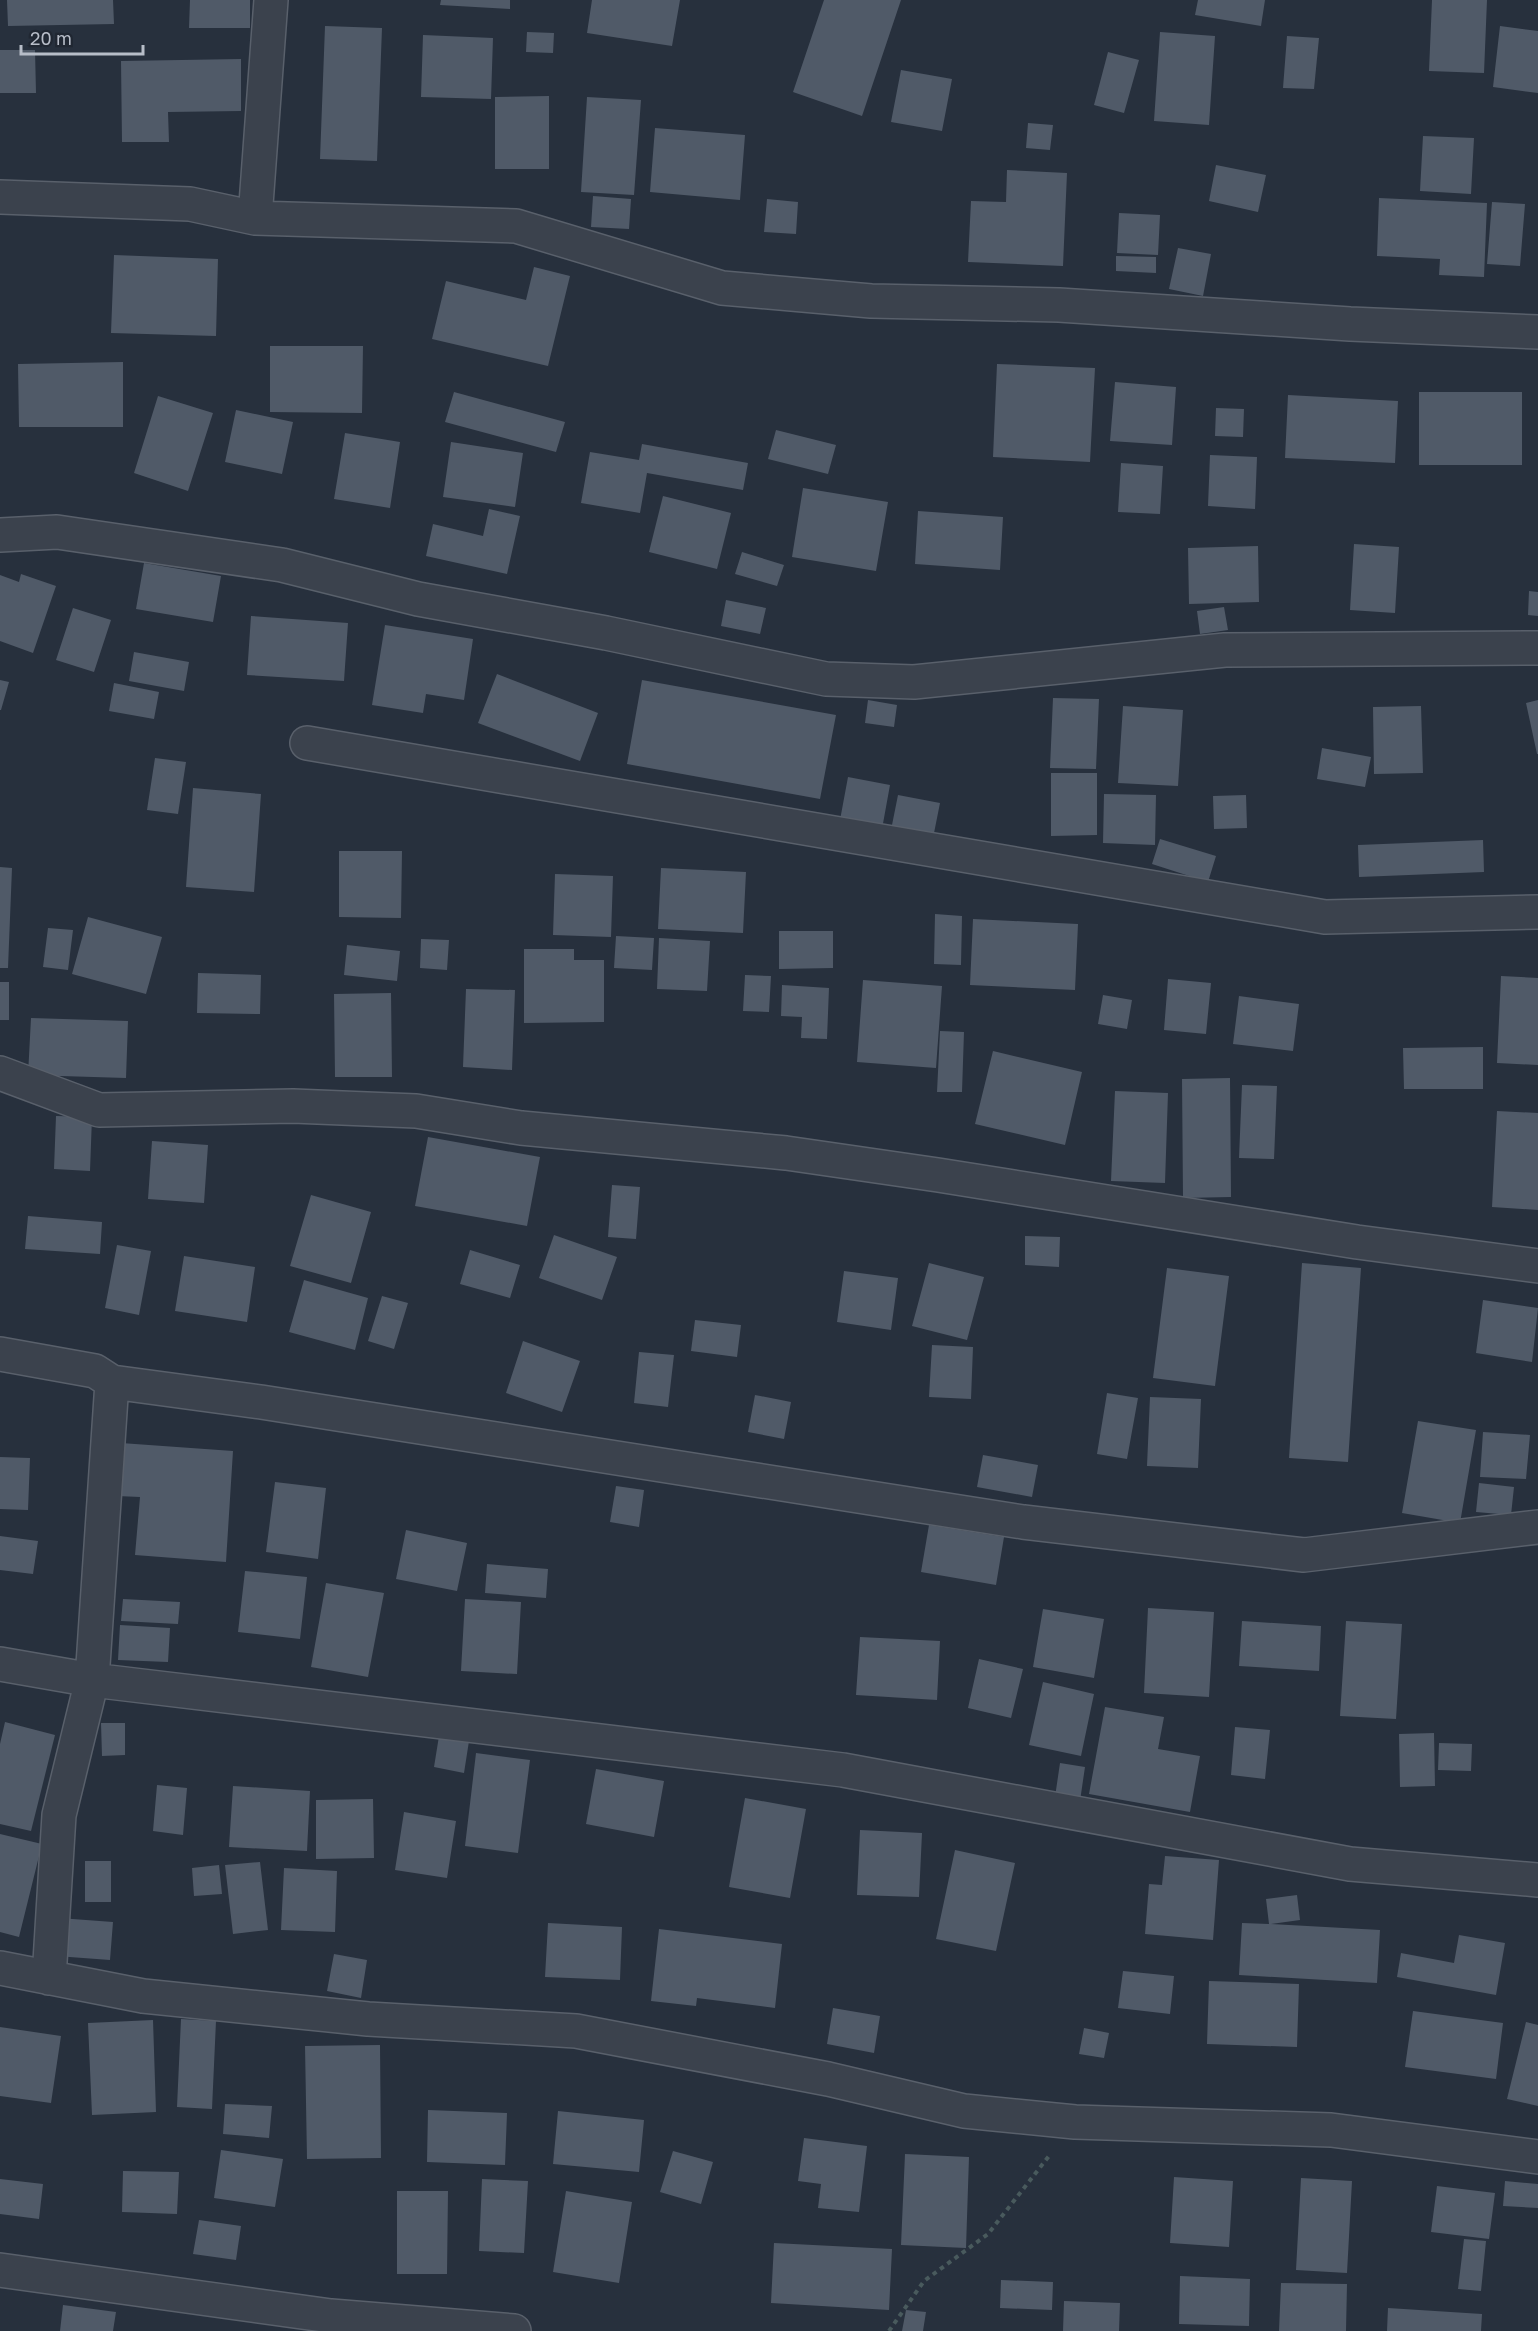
<svg xmlns="http://www.w3.org/2000/svg" width="1538" height="2331" font-family="'Golos Text',sans-serif">
  <rect width="100%" height="100%" fill="#27303d"/>
  <path fill="#505a68" d="M 7,0 L 113,0 L 114,24 L 8,26 Z
    M 190,0 L 250,0 L 250,28 L 189,28 Z
    M 441,0 L 510,0 L 510,9 L 440,5 Z
    M 592,0 L 680,0 L 672,46 L 587,33 Z
    M 824,0 L 901,0 L 862,116 L 793,92 Z
    M 1198,0 L 1265,0 L 1261,26 L 1195,15 Z
    M 1432,0 L 1487,0 L 1484,73 L 1429,71 Z
    M 325,26 L 382,28 L 377,161 L 320,159 Z
    M 1500,26 L 1538,31 L 1538,93 L 1493,87 Z
    M 527,32 L 554,33 L 553,53 L 526,52 Z
    M 1160,32 L 1215,36 L 1209,125 L 1154,121 Z
    M 423,35 L 493,38 L 491,99 L 421,97 Z
    M 1287,36 L 1319,38 L 1314,89 L 1283,88 Z
    M 0,50 L 35,50 L 36,93 L 0,93 Z
    M 1108,52 L 1139,60 L 1124,113 L 1094,105 Z
    M 241,59 L 241,111 L 168,112 L 169,142 L 122,142 L 121,61 Z
    M 901,70 L 952,79 L 942,131 L 891,122 Z
    M 549,96 L 549,169 L 495,169 L 495,97 Z
    M 587,97 L 641,100 L 634,195 L 581,192 Z
    M 1028,123 L 1053,125 L 1050,150 L 1026,148 Z
    M 655,128 L 745,135 L 740,200 L 650,192 Z
    M 1423,136 L 1474,138 L 1471,194 L 1420,191 Z
    M 1216,165 L 1266,175 L 1258,212 L 1209,201 Z
    M 1007,170 L 1067,173 L 1063,266 L 968,262 L 971,201 L 1006,202 Z
    M 593,196 L 631,199 L 629,229 L 591,227 Z
    M 1379,198 L 1487,203 L 1484,277 L 1439,275 L 1440,259 L 1377,256 Z
    M 767,199 L 798,202 L 796,234 L 764,232 Z
    M 1492,202 L 1525,204 L 1520,266 L 1487,264 Z
    M 1119,213 L 1160,215 L 1158,255 L 1117,253 Z
    M 1178,248 L 1211,254 L 1203,296 L 1169,289 Z
    M 114,255 L 218,259 L 216,336 L 111,333 Z
    M 1116,256 L 1156,257 L 1156,273 L 1116,271 Z
    M 534,267 L 570,276 L 548,366 L 432,339 L 446,281 L 526,300 Z
    M 270,346 L 363,346 L 362,413 L 270,412 Z
    M 123,362 L 123,427 L 19,427 L 18,364 Z
    M 997,364 L 1095,368 L 1090,462 L 993,457 Z
    M 1115,382 L 1176,387 L 1172,445 L 1110,441 Z
    M 454,392 L 565,422 L 556,452 L 445,422 Z
    M 1419,392 L 1522,392 L 1522,465 L 1419,465 Z
    M 1288,395 L 1398,401 L 1395,463 L 1285,458 Z
    M 158,396 L 213,413 L 188,491 L 134,473 Z
    M 1216,408 L 1244,409 L 1243,437 L 1215,436 Z
    M 236,410 L 293,422 L 282,474 L 225,462 Z
    M 776,430 L 836,445 L 828,474 L 768,459 Z
    M 345,433 L 400,442 L 390,508 L 334,499 Z
    M 451,442 L 523,453 L 515,507 L 443,497 Z
    M 642,444 L 748,463 L 743,490 L 647,473 L 640,513 L 581,503 L 590,452 L 639,460 Z
    M 1210,455 L 1257,457 L 1255,509 L 1208,506 Z
    M 1121,463 L 1163,466 L 1160,514 L 1118,512 Z
    M 803,488 L 888,502 L 876,571 L 792,557 Z
    M 663,496 L 731,513 L 717,569 L 649,552 Z
    M 489,509 L 520,516 L 507,574 L 426,556 L 433,524 L 483,536 Z
    M 918,511 L 1003,517 L 1000,570 L 915,564 Z
    M 1354,544 L 1399,547 L 1395,613 L 1350,610 Z
    M 1258,546 L 1259,602 L 1189,604 L 1188,548 Z
    M 742,552 L 784,565 L 777,586 L 735,574 Z
    M 144,563 L 221,576 L 213,622 L 136,609 Z
    M 21,574 L 56,586 L 33,653 L 0,641 L 0,575 L 19,582 Z
    M 1529,591 L 1538,592 L 1538,616 L 1528,615 Z
    M 726,600 L 766,608 L 760,634 L 721,626 Z
    M 1224,607 L 1228,630 L 1200,634 L 1197,611 Z
    M 73,608 L 111,620 L 94,672 L 56,660 Z
    M 251,616 L 348,623 L 344,681 L 247,675 Z
    M 385,625 L 473,639 L 464,700 L 426,694 L 423,713 L 372,705 Z
    M 134,652 L 189,662 L 184,691 L 129,681 Z
    M 497,674 L 598,713 L 580,761 L 478,723 Z
    M 0,680 L 9,682 L 1,710 L 0,710 Z
    M 642,680 L 836,715 L 820,799 L 627,764 Z
    M 114,683 L 159,692 L 154,719 L 109,711 Z
    M 1053,698 L 1099,699 L 1096,769 L 1050,768 Z
    M 868,700 L 897,705 L 894,727 L 865,723 Z
    M 1538,700 L 1538,754 L 1537,754 L 1526,703 Z
    M 1123,706 L 1183,710 L 1178,786 L 1118,783 Z
    M 1421,706 L 1423,773 L 1374,774 L 1373,707 Z
    M 1322,748 L 1371,757 L 1365,787 L 1317,779 Z
    M 155,758 L 186,762 L 178,814 L 147,810 Z
    M 1051,773 L 1097,773 L 1097,835 L 1051,836 Z
    M 848,777 L 890,785 L 882,829 L 840,820 Z
    M 193,788 L 261,794 L 254,892 L 186,887 Z
    M 1104,794 L 1156,795 L 1155,845 L 1103,843 Z
    M 898,795 L 940,803 L 933,838 L 891,830 Z
    M 1246,795 L 1247,828 L 1214,829 L 1213,796 Z
    M 1160,839 L 1216,856 L 1208,882 L 1152,864 Z
    M 1483,840 L 1484,872 L 1359,877 L 1358,845 Z
    M 339,851 L 402,851 L 401,918 L 339,917 Z
    M 0,867 L 12,868 L 8,968 L 0,968 Z
    M 661,868 L 746,872 L 743,933 L 658,929 Z
    M 555,874 L 613,876 L 611,937 L 553,935 Z
    M 935,914 L 962,916 L 961,965 L 934,964 Z
    M 88,917 L 162,937 L 146,994 L 72,974 Z
    M 973,919 L 1078,924 L 1075,990 L 970,985 Z
    M 48,928 L 73,930 L 68,970 L 43,967 Z
    M 779,931 L 833,931 L 833,968 L 779,969 Z
    M 616,936 L 654,938 L 652,970 L 614,968 Z
    M 659,938 L 710,941 L 707,991 L 657,989 Z
    M 421,939 L 449,940 L 447,970 L 420,968 Z
    M 347,945 L 400,951 L 397,981 L 344,975 Z
    M 524,949 L 574,949 L 574,960 L 604,960 L 604,1022 L 524,1023 Z
    M 198,973 L 261,975 L 260,1014 L 197,1013 Z
    M 745,975 L 771,976 L 769,1012 L 743,1011 Z
    M 1501,976 L 1538,978 L 1538,1065 L 1497,1063 Z
    M 1168,979 L 1211,983 L 1206,1034 L 1164,1030 Z
    M 863,980 L 942,986 L 936,1068 L 857,1062 Z
    M 0,982 L 9,982 L 9,1020 L 0,1020 Z
    M 782,985 L 829,988 L 827,1039 L 801,1038 L 802,1017 L 781,1016 Z
    M 466,989 L 515,990 L 512,1070 L 463,1067 Z
    M 391,993 L 392,1077 L 335,1077 L 334,994 Z
    M 1103,995 L 1132,1000 L 1127,1029 L 1098,1024 Z
    M 1239,996 L 1299,1004 L 1293,1051 L 1233,1044 Z
    M 31,1018 L 128,1021 L 126,1078 L 28,1075 Z
    M 940,1031 L 964,1032 L 962,1092 L 937,1092 Z
    M 1483,1047 L 1483,1089 L 1404,1089 L 1403,1048 Z
    M 993,1051 L 1082,1072 L 1065,1145 L 975,1124 Z
    M 1230,1078 L 1231,1197 L 1183,1198 L 1182,1079 Z
    M 1242,1085 L 1277,1086 L 1274,1159 L 1239,1158 Z
    M 1115,1091 L 1168,1093 L 1165,1183 L 1111,1181 Z
    M 1497,1111 L 1538,1113 L 1538,1210 L 1492,1207 Z
    M 56,1116 L 92,1117 L 90,1171 L 54,1169 Z
    M 428,1137 L 540,1157 L 527,1226 L 415,1206 Z
    M 152,1141 L 208,1145 L 204,1203 L 148,1199 Z
    M 612,1185 L 640,1187 L 636,1239 L 608,1237 Z
    M 311,1195 L 371,1212 L 351,1283 L 290,1266 Z
    M 28,1216 L 102,1222 L 100,1254 L 25,1249 Z
    M 554,1235 L 617,1257 L 602,1300 L 539,1278 Z
    M 1025,1236 L 1060,1237 L 1059,1267 L 1025,1265 Z
    M 117,1245 L 151,1251 L 139,1315 L 105,1308 Z
    M 470,1250 L 520,1265 L 510,1298 L 460,1284 Z
    M 184,1256 L 255,1267 L 247,1322 L 175,1311 Z
    M 929,1263 L 984,1277 L 967,1340 L 912,1326 Z
    M 1302,1263 L 1361,1268 L 1348,1462 L 1289,1458 Z
    M 1167,1268 L 1229,1276 L 1215,1386 L 1153,1378 Z
    M 844,1271 L 898,1278 L 891,1330 L 837,1322 Z
    M 304,1280 L 368,1298 L 355,1350 L 289,1332 Z
    M 382,1296 L 408,1303 L 394,1349 L 368,1341 Z
    M 1483,1300 L 1538,1308 L 1532,1362 L 1476,1353 Z
    M 695,1320 L 741,1325 L 737,1357 L 691,1351 Z
    M 523,1341 L 580,1361 L 562,1412 L 506,1393 Z
    M 932,1345 L 973,1347 L 971,1399 L 929,1397 Z
    M 639,1352 L 674,1355 L 668,1407 L 634,1403 Z
    M 1107,1393 L 1138,1398 L 1127,1459 L 1097,1454 Z
    M 755,1395 L 791,1402 L 784,1439 L 748,1432 Z
    M 1150,1397 L 1201,1399 L 1198,1468 L 1147,1466 Z
    M 1418,1421 L 1476,1430 L 1460,1523 L 1402,1513 Z
    M 1483,1432 L 1530,1435 L 1526,1479 L 1480,1477 Z
    M 121,1443 L 233,1451 L 226,1562 L 135,1555 L 140,1497 L 117,1496 Z
    M 983,1455 L 1038,1465 L 1032,1497 L 977,1487 Z
    M 0,1457 L 30,1458 L 28,1510 L 0,1509 Z
    M 275,1482 L 326,1488 L 318,1559 L 266,1552 Z
    M 1479,1483 L 1514,1487 L 1511,1515 L 1476,1512 Z
    M 616,1486 L 644,1490 L 639,1527 L 610,1522 Z
    M 929,1525 L 1004,1537 L 996,1585 L 921,1572 Z
    M 406,1530 L 467,1543 L 457,1591 L 396,1579 Z
    M 0,1536 L 38,1541 L 33,1574 L 0,1570 Z
    M 487,1564 L 548,1569 L 546,1598 L 485,1593 Z
    M 245,1571 L 307,1577 L 300,1639 L 238,1632 Z
    M 326,1583 L 384,1593 L 368,1677 L 311,1667 Z
    M 123,1599 L 180,1602 L 178,1624 L 121,1621 Z
    M 465,1599 L 521,1602 L 517,1674 L 461,1671 Z
    M 1148,1608 L 1214,1612 L 1209,1697 L 1144,1693 Z
    M 1043,1609 L 1104,1619 L 1094,1678 L 1033,1667 Z
    M 1242,1621 L 1321,1626 L 1319,1671 L 1239,1666 Z
    M 1346,1621 L 1402,1624 L 1396,1719 L 1340,1716 Z
    M 120,1625 L 170,1628 L 168,1662 L 118,1660 Z
    M 860,1637 L 940,1641 L 937,1700 L 856,1695 Z
    M 979,1659 L 1023,1669 L 1011,1718 L 968,1708 Z
    M 1043,1682 L 1094,1694 L 1081,1756 L 1029,1745 Z
    M 1105,1707 L 1164,1717 L 1158,1749 L 1200,1756 L 1190,1812 L 1089,1794 Z
    M 5,1722 L 55,1735 L 31,1831 L 0,1824 L 0,1744 Z
    M 101,1723 L 125,1723 L 125,1755 L 102,1756 Z
    M 1235,1727 L 1270,1730 L 1265,1779 L 1231,1775 Z
    M 1434,1733 L 1435,1786 L 1400,1787 L 1399,1734 Z
    M 439,1736 L 469,1741 L 464,1773 L 434,1767 Z
    M 1439,1743 L 1472,1744 L 1471,1771 L 1438,1770 Z
    M 476,1753 L 530,1760 L 518,1853 L 465,1846 Z
    M 1060,1763 L 1085,1767 L 1080,1801 L 1055,1797 Z
    M 596,1769 L 664,1781 L 654,1837 L 586,1824 Z
    M 157,1785 L 187,1788 L 183,1835 L 153,1831 Z
    M 233,1786 L 310,1791 L 307,1851 L 229,1847 Z
    M 745,1798 L 806,1809 L 790,1898 L 729,1887 Z
    M 373,1799 L 374,1858 L 316,1859 L 316,1800 Z
    M 404,1812 L 456,1821 L 447,1878 L 395,1870 Z
    M 860,1830 L 922,1833 L 919,1897 L 857,1895 Z
    M 0,1834 L 42,1844 L 19,1937 L 0,1932 Z
    M 955,1850 L 1015,1863 L 996,1951 L 936,1939 Z
    M 1165,1856 L 1219,1860 L 1213,1940 L 1145,1934 L 1149,1884 L 1162,1885 Z
    M 85,1861 L 111,1861 L 111,1902 L 85,1902 Z
    M 260,1862 L 268,1930 L 233,1934 L 225,1865 Z
    M 219,1865 L 222,1894 L 194,1896 L 192,1868 Z
    M 284,1868 L 337,1871 L 335,1932 L 281,1930 Z
    M 1297,1895 L 1300,1920 L 1271,1924 L 1380,1930 L 1377,1983 L 1239,1975 L 1242,1923 L 1269,1924 L 1266,1899 Z
    M 59,1918 L 113,1922 L 110,1960 L 56,1956 Z
    M 548,1923 L 622,1927 L 620,1980 L 545,1977 Z
    M 659,1929 L 782,1944 L 775,2008 L 697,1998 L 696,2006 L 651,2001 Z
    M 1459,1935 L 1505,1943 L 1496,1995 L 1397,1977 L 1401,1953 L 1454,1963 Z
    M 334,1954 L 367,1960 L 361,1998 L 327,1991 Z
    M 1123,1971 L 1174,1976 L 1170,2014 L 1118,2008 Z
    M 1209,1981 L 1299,1984 L 1297,2047 L 1207,2044 Z
    M 833,2008 L 880,2016 L 874,2053 L 827,2044 Z
    M 1413,2011 L 1503,2023 L 1496,2079 L 1405,2067 Z
    M 181,2019 L 216,2021 L 212,2109 L 177,2107 Z
    M 153,2020 L 156,2112 L 92,2115 L 88,2023 Z
    M 1526,2022 L 1538,2025 L 1538,2106 L 1507,2099 Z
    M 0,2027 L 61,2036 L 51,2103 L 0,2096 Z
    M 1084,2028 L 1109,2033 L 1104,2058 L 1079,2054 Z
    M 380,2045 L 381,2158 L 307,2159 L 305,2046 Z
    M 225,2104 L 272,2106 L 269,2138 L 223,2134 Z
    M 428,2110 L 507,2113 L 505,2165 L 427,2162 Z
    M 558,2111 L 644,2120 L 639,2172 L 553,2164 Z
    M 804,2138 L 867,2146 L 859,2212 L 818,2208 L 821,2184 L 798,2181 Z
    M 221,2150 L 283,2159 L 275,2207 L 214,2198 Z
    M 673,2151 L 713,2162 L 701,2204 L 660,2192 Z
    M 905,2154 L 969,2157 L 966,2248 L 901,2245 Z
    M 123,2171 L 179,2172 L 177,2214 L 122,2212 Z
    M 1174,2177 L 1233,2181 L 1229,2247 L 1170,2243 Z
    M 1301,2178 L 1352,2181 L 1347,2273 L 1296,2270 Z
    M 0,2179 L 43,2184 L 39,2219 L 0,2214 Z
    M 482,2179 L 528,2181 L 524,2253 L 479,2251 Z
    M 1505,2181 L 1538,2184 L 1538,2208 L 1503,2206 Z
    M 1437,2186 L 1495,2193 L 1489,2239 L 1431,2232 Z
    M 397,2191 L 448,2191 L 447,2274 L 397,2274 Z
    M 566,2191 L 632,2202 L 619,2283 L 553,2272 Z
    M 199,2220 L 241,2226 L 236,2260 L 193,2254 Z
    M 1464,2239 L 1486,2241 L 1481,2291 L 1458,2289 Z
    M 774,2243 L 892,2249 L 889,2310 L 771,2303 Z
    M 1180,2276 L 1250,2279 L 1249,2326 L 1179,2324 Z
    M 1001,2280 L 1053,2282 L 1052,2310 L 1000,2308 Z
    M 1281,2283 L 1347,2284 L 1346,2331 L 1279,2331 Z
    M 1064,2301 L 1120,2303 L 1119,2331 L 1063,2331 Z
    M 63,2305 L 116,2312 L 113,2331 L 60,2331 Z
    M 1388,2308 L 1482,2314 L 1481,2331 L 1387,2331 Z
    M 906,2310 L 926,2312 L 923,2331 L 902,2331 Z"/>
  <g fill="none" stroke-linecap="round" stroke-linejoin="round">
    <defs>
      <path id="street" d="M 0,197 L 190,204 L 255,218 L 516,226 L 722,288 L 871,301 L 1059,305 L 1350,324 L 1538,332
        M 255,218 L 271,0
        M 0,535 L 57,532 L 282,565 L 418,599 L 606,633 L 826,679 L 914,682 L 1225,650 L 1538,648
        M 307,743 L 1325,917 L 1538,912
        M 0,1073 L 99,1110 L 293,1106 L 416,1111 L 521,1128 L 786,1153 L 938,1175 L 1357,1242 L 1538,1266
        M 0,1354 L 95,1371 L 112,1382 L 261,1402 L 1023,1522 L 1304,1555 L 1538,1527
        M 0,1664 L 92,1680 L 843,1770 L 1350,1864 L 1538,1880
        M 0,1968 L 143,1996 L 368,2019 L 576,2031 L 828,2079 L 964,2111 L 1075,2122 L 1331,2130 L 1538,2157
        M 49,1978 L 59,1815 L 92,1680 L 112,1382
        M 0,2270 L 331,2316 L 514,2331"/>
    </defs>
    <use href="#street" stroke="#59606b" stroke-width="36"/>
    <path stroke="#495a5d" stroke-width="4" stroke-dasharray="4.5 4.5" stroke-linecap="butt" d="M 889,2331 L 924,2281 L 988,2234 L 1049,2156"/>
    <use href="#street" stroke="#3b424d" stroke-width="33"/>
  </g>
  <path d="M21 45v9h122v-9" fill="none" stroke="#b7bdc8" stroke-width="3"/>
  <text x="30" y="45" font-size="18" fill="#b7bdc8" stroke="#202732" stroke-width="4.5" paint-order="stroke">20 m</text>
</svg>
